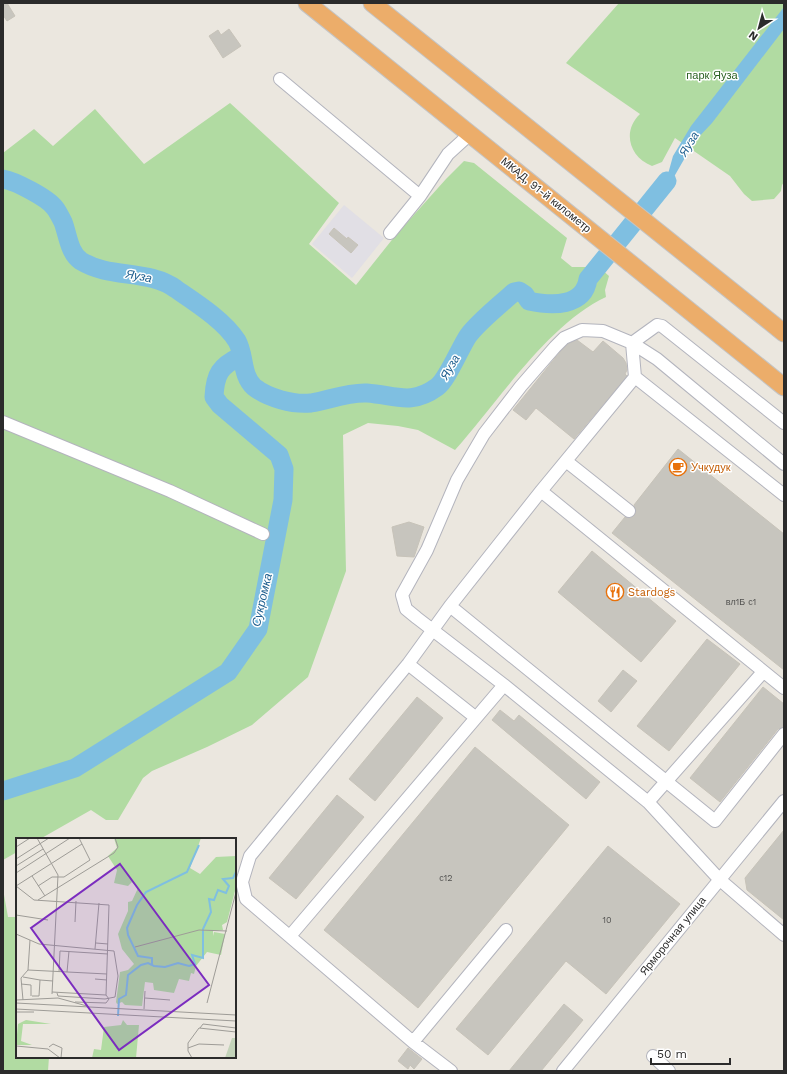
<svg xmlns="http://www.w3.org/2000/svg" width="787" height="1074" font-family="'Work Sans',sans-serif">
  <rect width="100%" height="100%" fill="#ebe7df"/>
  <path fill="#e1dfe5" d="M 344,205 L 384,238 L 352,278 L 312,244 Z"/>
  <path fill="#b1dba2" d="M 619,3 L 784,3 L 784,182 L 782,185 L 781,191 L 774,199 L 752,201 L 744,194 L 730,176 L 675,138 L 662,162 L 652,166 C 629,157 622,131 640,114 L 566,63 Z
    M 230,103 L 339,203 L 309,244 L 356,285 L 395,236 L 446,179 L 464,161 L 474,163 L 567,238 L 561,258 L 572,267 L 586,267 L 592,261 L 609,276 L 605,290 L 606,297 C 548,324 498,402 455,450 L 418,430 L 398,426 L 368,423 L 343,435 L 346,571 L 308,677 L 252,725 L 207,747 L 152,771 L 143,778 L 118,820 L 106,820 L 91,810 L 40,839 L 17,839 L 17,852 L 3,860 L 3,153 L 34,129 L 53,146 L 95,109 L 144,164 Z
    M 3,889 L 8,917 L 17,917 L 17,1057 L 49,1057 L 48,1071 L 3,1071 Z"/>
  <path fill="#7fbfe1" d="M 784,7 L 784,29 L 712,123 L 694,142 L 667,189 L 661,193 L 654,203 L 646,195 L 654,190 L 657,183 L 668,174 L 673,156 L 691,126 Z"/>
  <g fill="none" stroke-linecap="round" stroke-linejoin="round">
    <path stroke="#7fbfe1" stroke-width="19" d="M 3,179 C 15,181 48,198 55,208 C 58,212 61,218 63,222 C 68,235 69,253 81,261 C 110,279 149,269 176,289 C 195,302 225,321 237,341 C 245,355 241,375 254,387 C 268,398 293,405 311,403 C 329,400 348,392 367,393 C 395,395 411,406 437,387 C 447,380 460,348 468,336 C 478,322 501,304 514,292 L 519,291 L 525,295 L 529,301 C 552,306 584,307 588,279 L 667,181
      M 3,791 L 75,768 L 228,672 L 258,629 L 283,500 L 284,469 L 279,455 L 220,405 L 214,397 C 215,374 220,366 241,356"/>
  </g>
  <path fill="#c7c5be" stroke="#c7c3b9" d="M 3,3 L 7,3 L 15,16 L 7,21 L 3,15 Z
    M 229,29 L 241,46 L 223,58 L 209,36 L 218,30 L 221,35 Z
    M 334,228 L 347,239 L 348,237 L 358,245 L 351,253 L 329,234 Z
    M 577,340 L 593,352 L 603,341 L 623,358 L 626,363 L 627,370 L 625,374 L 627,376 L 574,439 L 536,408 L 526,420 L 513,410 L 560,352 L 568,344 Z
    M 678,449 L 784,534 L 784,670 L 612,533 L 625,517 L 631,518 L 635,515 L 636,512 L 634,505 Z
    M 409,522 L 424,527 L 414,557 L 397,556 L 392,527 Z
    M 592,551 L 676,621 L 641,662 L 558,592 Z
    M 707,639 L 740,664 L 669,751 L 637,726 Z
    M 623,670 L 637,681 L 611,712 L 598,701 Z
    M 763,687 L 784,704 L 784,727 L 778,729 L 720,802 L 690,778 Z
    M 417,697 L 443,718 L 375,801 L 349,779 Z
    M 500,710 L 514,721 L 519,715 L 600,782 L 586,799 L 492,720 Z
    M 475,747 L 569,825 L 418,1008 L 324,930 Z
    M 337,795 L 364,817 L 296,899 L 269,878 Z
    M 784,830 L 784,920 L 747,890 L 745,878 Z
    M 608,846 L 680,904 L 606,994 L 566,961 L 488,1055 L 456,1029 Z
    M 564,1004 L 583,1020 L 541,1071 L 509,1071 Z
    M 408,1048 L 422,1059 L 414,1069 L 410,1065 L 408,1069 L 398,1061 Z"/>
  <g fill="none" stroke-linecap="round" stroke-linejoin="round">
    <defs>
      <path id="minor" d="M 280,79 L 420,196
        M 390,233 L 420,196 L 448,154 L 470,134
        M 632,343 L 635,377 L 784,495
        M 632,343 L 657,325 L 662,326 L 784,423
        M 3,422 L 170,491 L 263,534
        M 566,461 L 629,511
        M 784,464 L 657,359 L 632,343 L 603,331 L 582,330 L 564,338 L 555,347 L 521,386 L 484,434 L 457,480 L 427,550 L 402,595 L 406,609 L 417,618 L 504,685 L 648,802 L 719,879 L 784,935
        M 541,491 L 784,688
        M 450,606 L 715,821 L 784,734
        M 408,664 L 475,717
        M 648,802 L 763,672
        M 290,936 L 504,685
        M 413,1042 L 506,930
        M 653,1056 L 669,1071
        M 451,1071 L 413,1042 L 246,899 L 242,882 L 250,856 L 408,664 L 450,606 L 541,491 L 635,377
        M 563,1071 L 784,801"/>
      <path id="highway" d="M 307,3 L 784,387
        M 372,3 L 784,333"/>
    </defs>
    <use href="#minor" stroke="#b3b4bd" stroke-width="14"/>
    <use href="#highway" stroke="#c4c4c4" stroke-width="19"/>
    <use href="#minor" stroke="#fff" stroke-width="12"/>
    <use href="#highway" stroke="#ecad6a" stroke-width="17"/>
  </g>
  <defs>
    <symbol id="cafe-ring" viewBox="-11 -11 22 22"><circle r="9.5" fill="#fff" stroke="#e8710a" stroke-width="1.5"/><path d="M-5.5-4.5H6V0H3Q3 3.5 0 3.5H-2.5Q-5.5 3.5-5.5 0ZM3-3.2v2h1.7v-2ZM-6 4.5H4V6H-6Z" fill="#e8710a"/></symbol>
    <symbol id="restaurant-ring" viewBox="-11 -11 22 22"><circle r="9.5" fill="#fff" stroke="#e8710a" stroke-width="1.5"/><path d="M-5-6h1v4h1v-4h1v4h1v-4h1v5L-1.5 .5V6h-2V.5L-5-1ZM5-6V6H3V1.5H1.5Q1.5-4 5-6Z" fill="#e8710a"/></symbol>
  </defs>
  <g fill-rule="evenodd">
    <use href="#cafe-ring" x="668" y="457" width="20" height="20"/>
    <use href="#restaurant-ring" x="605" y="582" width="20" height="20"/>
  </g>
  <g text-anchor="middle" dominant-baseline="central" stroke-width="3" stroke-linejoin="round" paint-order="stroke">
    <g font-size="9" fill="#525250">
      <text x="741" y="602">вл1Б с1</text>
      <text x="446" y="878">с12</text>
      <text x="607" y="920">10</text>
    </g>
    <g font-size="11" fill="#2b6123" stroke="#fff">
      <text x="712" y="75">парк Яуза</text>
    </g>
    <g font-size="11" fill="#2b2b2b" stroke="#fff">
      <text transform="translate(546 195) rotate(39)">МКАД, 91-й километр</text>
      <text transform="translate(673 936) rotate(-51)">Ярморочная улица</text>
    </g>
    <g font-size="11" fill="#c56008" stroke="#fff" text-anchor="start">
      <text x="691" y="467">Учкудук</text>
      <text x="628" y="592">Stardogs</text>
    </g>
    <g font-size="12" font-style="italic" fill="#1d5e8e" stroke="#fff">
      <text transform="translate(689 144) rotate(-58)">Яуза</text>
      <text transform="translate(139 276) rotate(11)">Яуза</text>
      <text transform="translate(450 367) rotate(-60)">Яуза</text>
      <text transform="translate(262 600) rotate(-77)">Сукромка</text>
    </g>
  </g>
  <g transform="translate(16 838)">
    <rect width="220" height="220" fill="#ebe7df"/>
    <path d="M 98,0 L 185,0 L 174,30 L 184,36 L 200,19 L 220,18 L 220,49 L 211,84 L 206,87 L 207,92 L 197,93 L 197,98 L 198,94 L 209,96 L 205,117 L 191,114 L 180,128 L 178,136 L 175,135 L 173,143 L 163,141 L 158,155 L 138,152 L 137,145 L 129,144 L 126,168 L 109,167 L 106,164 L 101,166 L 100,164 L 104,134 L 112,132 L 118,126 L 106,111 L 102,96 L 112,73 L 112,64 L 116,63 L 122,50 L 116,44 L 112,48 L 98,45 L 101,32 L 92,18 L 101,10 ZM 10,182 L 35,186 L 7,186 L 5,203 L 16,207 L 0,207 L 2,186 ZM 107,182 L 111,187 L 123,187 L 120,220 L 76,220 L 78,211 L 85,212 L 88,189 L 105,187 Z" fill="#b1dba2"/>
    <path d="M 216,200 L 220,200 L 220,220 L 209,220 Z" fill="#c3d3b9"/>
    <path fill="none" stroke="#7fbfe1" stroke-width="2" d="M 136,127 L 136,120 L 122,118 L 112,97 L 111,90 L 121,67 L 130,54 L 171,34 L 183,7M 102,178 L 103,161 L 110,157 L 112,137 L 125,127 L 132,125 L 138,128 L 149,129 L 162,125 L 173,128 L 179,126 L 176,117 L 187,120 L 187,91 L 195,74 L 193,61 L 198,62 L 202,52 L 210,55 L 213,48 L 207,41 L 217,40 L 220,34"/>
    <path fill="none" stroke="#9e9c97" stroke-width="1" d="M 21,0 L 42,37 L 36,156M 0,9 L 14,0M 0,21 L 33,0M 0,28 L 27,11M 0,35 L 54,0M 16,38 L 29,58M 0,48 L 18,62 L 93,67 L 90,157M 0,48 L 66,6M 22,48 L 36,39 L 48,39 L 74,22 L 63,0M 22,62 L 98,15 L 102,9 L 99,0M 0,77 L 32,82M 59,84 L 60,63M 0,96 L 23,106 L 98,113 L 102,138 L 99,159 L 89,161 L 42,158 L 41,155M 80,105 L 92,106M 119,109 L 183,92 L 211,93M 79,111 L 83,65M 12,132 L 91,136M 43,134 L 44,113 L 92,116M 51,134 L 53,113M 7,139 L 24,142M 79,141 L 91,142M 5,146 L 15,147 L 15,158M 36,154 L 90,157 L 93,161M 16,158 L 23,158 L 24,142 L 37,143M 129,160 L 154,162M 0,162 L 42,160 L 71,168M 7,162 L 5,140 L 12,132 L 14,102M 59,164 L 90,165 L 93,161M 0,165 L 220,177M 191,165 L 220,54M 0,171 L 220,183M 128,171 L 129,153M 0,174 L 18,174M 184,190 L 187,186 L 220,190M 0,208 L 32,211 L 44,220M 33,209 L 37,206 L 46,210 L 45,220M 172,210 L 183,206 L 208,207M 176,220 L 172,213 L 172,205 L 183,190 L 220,194"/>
    <path fill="#7b2cbf" fill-opacity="0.15" stroke="#7b2cbf" stroke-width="2" d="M 104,26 L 193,147 L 103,212 L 15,90 Z"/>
    <rect width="220" height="220" fill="none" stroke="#2b2b2b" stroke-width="2"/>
  </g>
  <rect width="787" height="1074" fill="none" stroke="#2b2b2b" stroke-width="8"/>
  <g transform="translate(759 28) rotate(216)" stroke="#ffffff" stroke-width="3" paint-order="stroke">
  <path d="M0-3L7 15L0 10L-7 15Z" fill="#2b2b2b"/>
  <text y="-6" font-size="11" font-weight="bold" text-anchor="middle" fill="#2b2b2b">N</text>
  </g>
  <path d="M651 1058v6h79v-6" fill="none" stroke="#2b2b2b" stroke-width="2"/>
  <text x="657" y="1058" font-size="12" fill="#2b2b2b" stroke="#ffffff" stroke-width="3" paint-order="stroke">50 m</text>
</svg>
